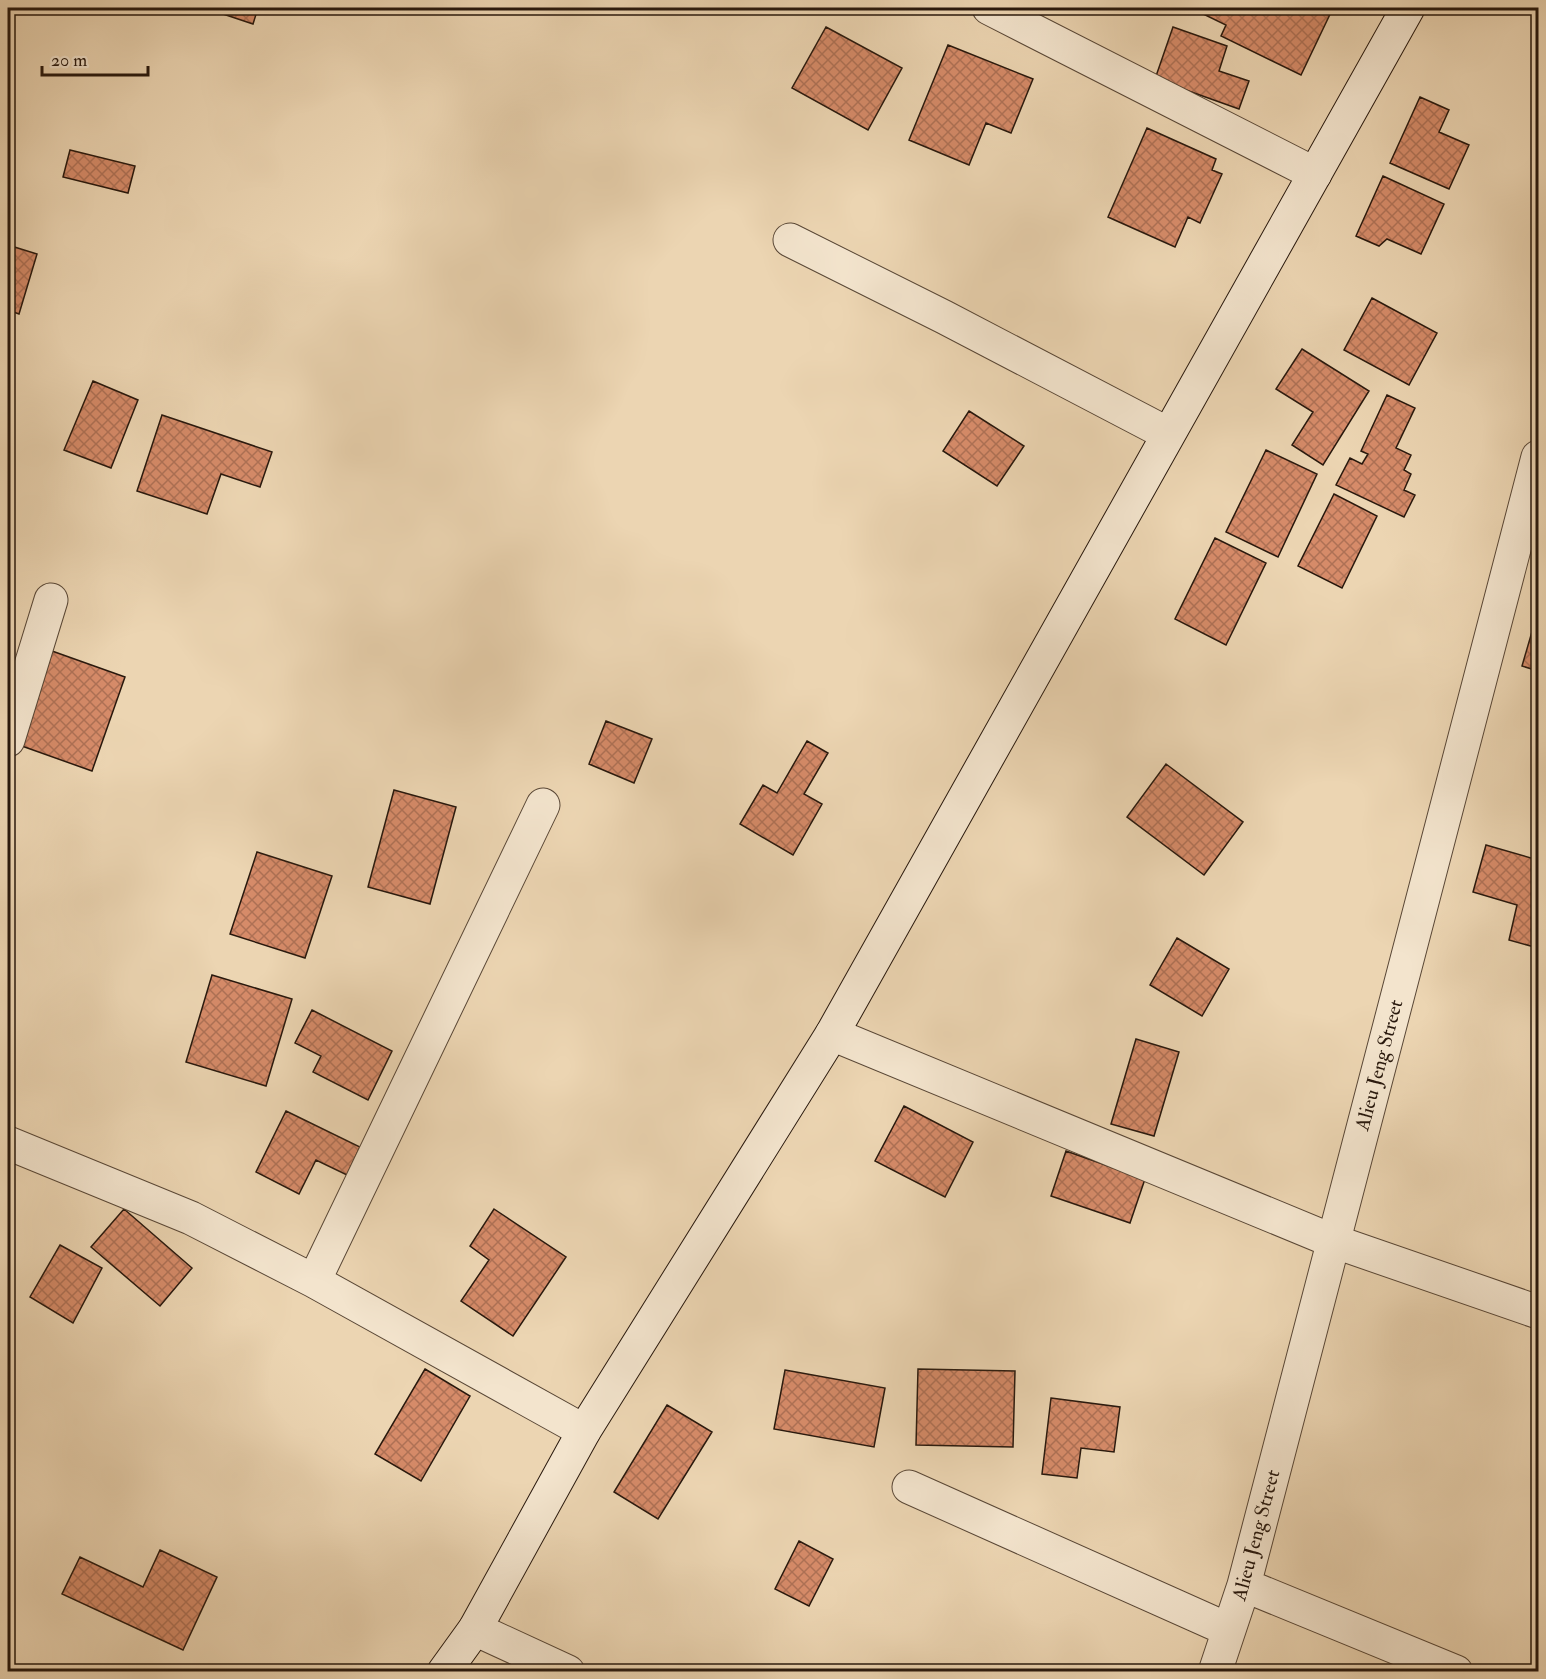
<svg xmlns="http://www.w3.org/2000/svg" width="1546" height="1679" font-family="'IM FELL Double Pica',serif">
  <defs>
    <pattern id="building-cross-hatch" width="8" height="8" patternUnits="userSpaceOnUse" patternTransform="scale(1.5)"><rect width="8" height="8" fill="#d68b69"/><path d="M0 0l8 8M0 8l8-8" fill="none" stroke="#ae7155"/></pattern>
  </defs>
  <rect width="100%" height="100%" fill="#ecd5b2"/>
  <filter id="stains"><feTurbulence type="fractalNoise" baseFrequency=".00333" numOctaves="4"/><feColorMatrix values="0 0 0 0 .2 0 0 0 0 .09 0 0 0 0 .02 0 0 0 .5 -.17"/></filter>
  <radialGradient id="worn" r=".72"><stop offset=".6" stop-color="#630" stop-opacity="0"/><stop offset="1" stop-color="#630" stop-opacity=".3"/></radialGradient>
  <path fill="url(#building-cross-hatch)" stroke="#28180d" stroke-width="1.5" d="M 222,8 L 258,8 L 253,24 L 220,13 Z
    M 875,8 L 896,8 L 894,14 Z
    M 1191,8 L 1333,8 L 1301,75 L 1221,36 L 1226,25 Z
    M 826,27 L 902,68 L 868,130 L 792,88 Z
    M 1173,27 L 1227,46 L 1219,71 L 1249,81 L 1239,109 L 1155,79 Z
    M 948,45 L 1033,79 L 1011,133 L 986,123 L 969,165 L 909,140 Z
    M 1420,97 L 1449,110 L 1439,132 L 1469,145 L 1449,189 L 1390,163 Z
    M 1147,128 L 1216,159 L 1212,170 L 1222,174 L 1200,223 L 1188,217 L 1175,247 L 1108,217 Z
    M 70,150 L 135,166 L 128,193 L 63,177 Z
    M 1383,176 L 1444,204 L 1421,254 L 1387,239 L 1379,246 L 1356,236 Z
    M 8,245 L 37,254 L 19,314 L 8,310 Z
    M 1372,298 L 1437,333 L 1409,385 L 1344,350 Z
    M 1302,349 L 1369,391 L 1323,465 L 1292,445 L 1313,412 L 1276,389 Z
    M 93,381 L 138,400 L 111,468 L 64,450 Z
    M 1387,395 L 1415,408 L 1396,448 L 1411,455 L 1404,470 L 1411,474 L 1404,490 L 1415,495 L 1404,517 L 1336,485 L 1350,458 L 1362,464 L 1368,454 L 1361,451 Z
    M 969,411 L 1024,446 L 997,486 L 943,451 Z
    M 162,415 L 272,452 L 260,487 L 221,474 L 207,514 L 137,491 Z
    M 1266,450 L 1317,474 L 1278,557 L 1226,532 Z
    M 1334,494 L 1377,516 L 1342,588 L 1298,566 Z
    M 1215,538 L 1266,563 L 1226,645 L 1175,619 Z
    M 1538,611 L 1538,671 L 1522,666 Z
    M 52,651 L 125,677 L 92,771 L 19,745 Z
    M 606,721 L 652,739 L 634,783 L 589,764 Z
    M 807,741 L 828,753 L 804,794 L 822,804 L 793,855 L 740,824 L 763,785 L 777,793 Z
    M 1166,764 L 1243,822 L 1204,875 L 1127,817 Z
    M 394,790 L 456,807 L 430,904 L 368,887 Z
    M 1486,845 L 1538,860 L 1538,948 L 1509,940 L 1517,905 L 1473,892 Z
    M 257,852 L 332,876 L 305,958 L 230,934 Z
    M 1177,938 L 1229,969 L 1202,1016 L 1150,985 Z
    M 212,975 L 292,999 L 266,1086 L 186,1062 Z
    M 312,1010 L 392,1051 L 368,1100 L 313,1072 L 321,1056 L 295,1043 Z
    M 1136,1039 L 1179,1052 L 1154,1136 L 1111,1124 Z
    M 904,1106 L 973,1142 L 945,1197 L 875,1161 Z
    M 286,1111 L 360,1147 L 347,1175 L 316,1160 L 299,1194 L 256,1172 Z
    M 1066,1151 L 1145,1179 L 1130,1223 L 1051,1196 Z
    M 124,1209 L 192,1268 L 160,1306 L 91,1247 Z
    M 494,1209 L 566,1257 L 513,1336 L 461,1301 L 489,1260 L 470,1246 Z
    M 60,1245 L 102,1268 L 73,1323 L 30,1297 Z
    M 425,1369 L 470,1396 L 421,1481 L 375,1454 Z
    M 918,1369 L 1015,1371 L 1013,1447 L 916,1445 Z
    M 785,1370 L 885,1388 L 874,1447 L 774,1429 Z
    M 1051,1398 L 1120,1407 L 1114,1452 L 1081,1448 L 1077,1478 L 1042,1474 Z
    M 667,1405 L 712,1432 L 658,1519 L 614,1492 Z
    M 799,1541 L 833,1559 L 809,1606 L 775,1589 Z
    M 160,1550 L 217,1577 L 183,1650 L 62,1594 L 80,1557 L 143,1587 Z"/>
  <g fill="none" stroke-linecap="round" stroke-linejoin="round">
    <defs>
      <path id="street" d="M 989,8 L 1315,174
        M 790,240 L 944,317 L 1168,434
        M 8,740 L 51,600
        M 832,1034 L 1333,1241 L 1538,1312
        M 8,1143 L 191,1218 L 314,1281 L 584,1431
        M 314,1281 L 543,805
        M 909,1487 L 1229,1630
        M 1244,1585 L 1456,1672
        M 475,1629 L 568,1672
        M 1215,1672 L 1244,1585 L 1538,457"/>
      <path id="secondary" d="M 444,1672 L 475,1629 L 584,1431 L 832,1034 L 1408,8"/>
    </defs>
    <use href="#street" stroke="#594736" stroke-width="35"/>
    <use href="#secondary" stroke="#28180d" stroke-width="35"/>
    <use href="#street" stroke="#f3e4cd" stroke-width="33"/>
    <use href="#secondary" stroke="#f3e4cd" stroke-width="33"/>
  </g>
  <g text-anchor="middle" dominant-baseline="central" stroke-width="6" stroke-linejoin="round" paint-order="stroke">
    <g font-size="20" fill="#28180d" stroke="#f3e4cd">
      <text transform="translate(1379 1065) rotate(-75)">Alieu Jeng Street</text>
      <text transform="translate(1256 1535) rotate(-75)">Alieu Jeng Street</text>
    </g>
  </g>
  <rect width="1546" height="1679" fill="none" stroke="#ecd5b2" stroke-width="30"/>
  <rect x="9" y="9" width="1528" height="1661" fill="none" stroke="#28180d" stroke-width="3"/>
  <rect x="15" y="15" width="1516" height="1649" fill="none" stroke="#28180d" stroke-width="1.5"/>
  <path d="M42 66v9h106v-9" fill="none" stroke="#28180d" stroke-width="3"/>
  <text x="51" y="66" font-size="18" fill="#28180d" stroke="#f3e4cd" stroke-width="4.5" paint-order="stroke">20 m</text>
  <rect width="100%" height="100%" filter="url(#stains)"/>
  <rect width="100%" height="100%" fill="url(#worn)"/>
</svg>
